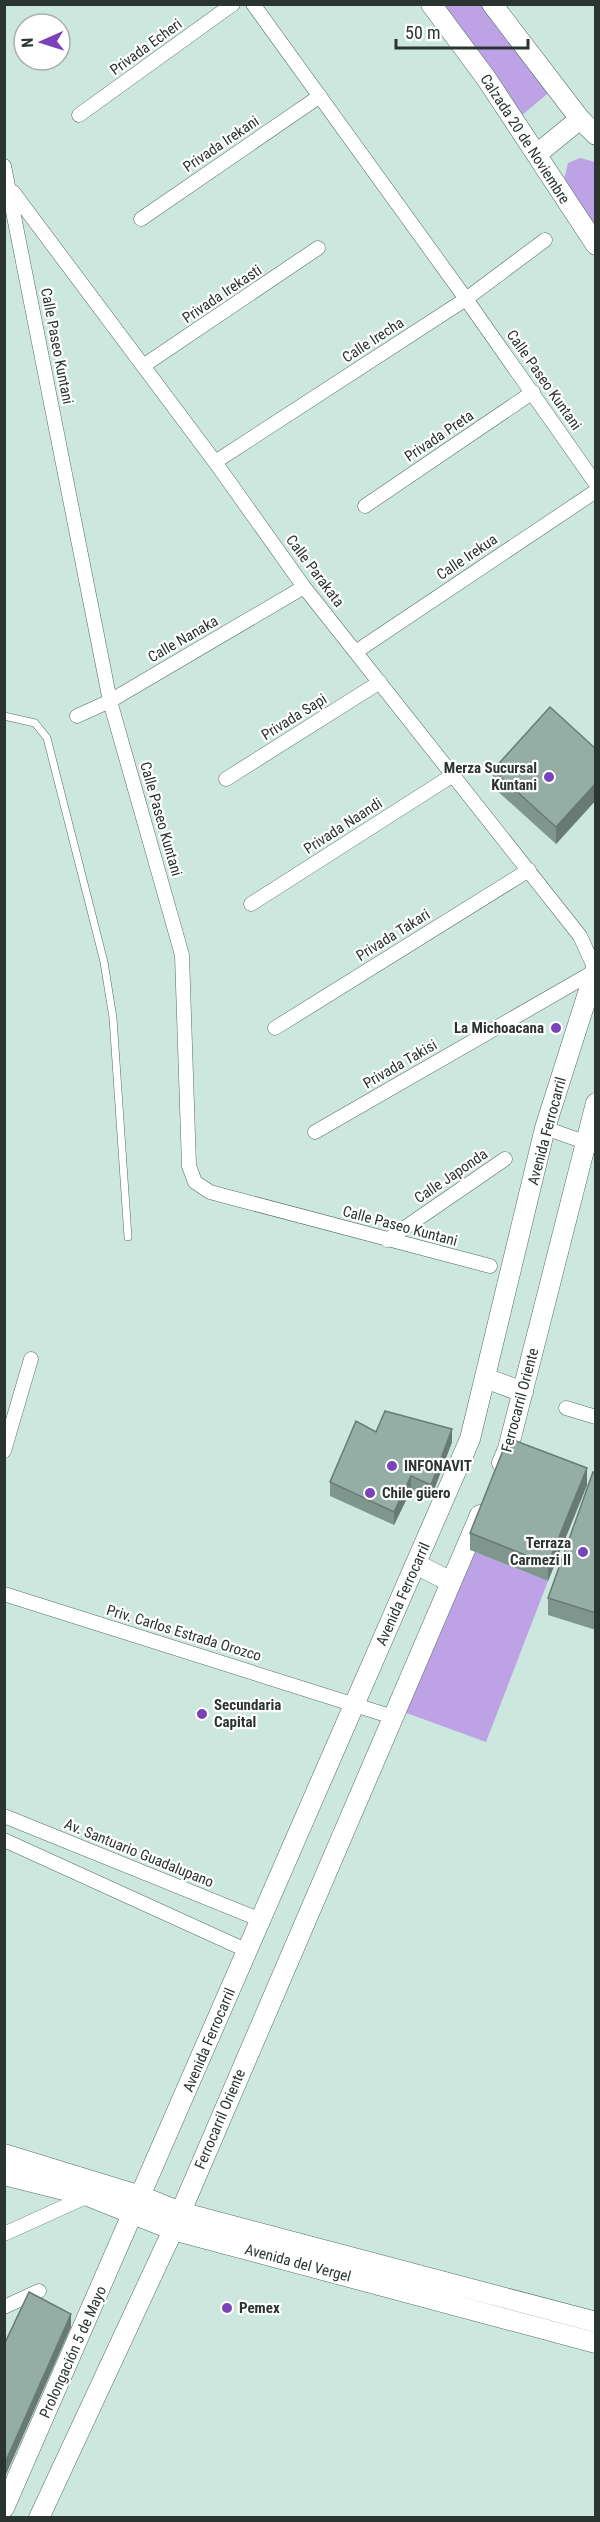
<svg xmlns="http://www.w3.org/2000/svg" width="600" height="2522" font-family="'Roboto Condensed',sans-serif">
  <rect width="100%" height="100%" fill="#cce7de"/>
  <path fill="#bda2e6" d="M 435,5 L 487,5 L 553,89 L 521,116 Z
    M 580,158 L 595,162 L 595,231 L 564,180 L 568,163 Z
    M 470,1550 L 548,1581 L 486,1742 L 401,1711 Z"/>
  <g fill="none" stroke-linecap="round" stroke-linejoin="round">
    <defs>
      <path id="lane" d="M 4,716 L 35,723 L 47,738 L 104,962 L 113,1018 L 128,1237"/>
      <path id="street" d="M 253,4 L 466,299 L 596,484
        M 79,115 L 233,4
        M 4,166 L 110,701 L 182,955 L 189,1166 L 195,1182 L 210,1192 L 490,1266
        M 13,192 L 215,462 L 304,587 L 580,936 L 596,971
        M 141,219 L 320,96
        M 143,366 L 318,248
        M 215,462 L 466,299 L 545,240
        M 365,506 L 533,392
        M 357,651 L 596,491
        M 77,716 L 110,701 L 304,587
        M 226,779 L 380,682
        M 251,904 L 453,775
        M 275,1028 L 529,870
        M 545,1128 L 596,1146
        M 315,1132 L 595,971
        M 387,1240 L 505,1159
        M 566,1408 L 596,1417
        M 4,1451 L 31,1359
        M 4,1594 L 393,1717
        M 4,1816 L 261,1920
        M 4,1840 L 248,1951
        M 4,2234 L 88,2196
        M 4,2307 L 39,2291"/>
      <path id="secondary" d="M 431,4 L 486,78 L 596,245
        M 492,4 L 580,119 L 596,135
        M 537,154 L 580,119
        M 485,1378 L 523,1392
        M 502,1463 L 508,1449 L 596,1103
        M 416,1564 L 451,1582
        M 4,2154 L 141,2196 L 180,2212 L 596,2322
        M 4,2175 L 88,2196 L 173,2230 L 596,2343
        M 4,2508 L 470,1439 L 545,1128 L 596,968
        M 39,2518 L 173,2230 L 480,1515"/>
    </defs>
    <use href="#lane" stroke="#556d65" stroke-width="8"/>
    <use href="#street" stroke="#556d65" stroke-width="15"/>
    <use href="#secondary" stroke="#556d65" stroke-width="21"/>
    <use href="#lane" stroke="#fff" stroke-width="7"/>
    <use href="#street" stroke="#fff" stroke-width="14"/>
    <use href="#secondary" stroke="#fff" stroke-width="20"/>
  </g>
  <path fill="#7f968e" d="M 596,749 L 596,800 L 556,844 L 493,787 L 493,770 Z
    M 376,1432 L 452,1442 L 431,1498 L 411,1490 L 394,1525 L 330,1496 L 330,1482 Z
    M 596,1473 L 596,1630 L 548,1615 L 548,1598 Z
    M 587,1485 L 548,1581 L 470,1550 L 470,1533 Z"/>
  <path fill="#687a74" d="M 596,783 L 596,800 L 556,844 L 556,827 Z
    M 452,1429 L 452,1442 L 431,1498 L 431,1485 Z
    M 587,1468 L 587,1485 L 548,1581 L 548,1564 Z
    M 411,1476 L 411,1490 L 394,1525 L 394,1512 Z
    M 71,2314 L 71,2327 L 4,2479 L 4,2465 Z"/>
  <path fill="#94aea5" stroke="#687a74" stroke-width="1.5" d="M 550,707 L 596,749 L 596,783 L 556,827 L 493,770 Z
    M 385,1411 L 452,1429 L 431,1485 L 411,1476 L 394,1512 L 330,1482 L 356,1421 L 376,1432 Z
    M 508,1438 L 587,1468 L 548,1564 L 470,1533 Z
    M 593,1472 L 596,1473 L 596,1613 L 548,1598 Z
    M 29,2292 L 71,2314 L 4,2465 L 4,2345 Z"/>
  <g fill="#7b43ba" stroke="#fff" stroke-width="2">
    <circle cx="549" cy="777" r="6"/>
    <circle cx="556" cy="1028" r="6"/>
    <circle cx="392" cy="1466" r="6"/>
    <circle cx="370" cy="1493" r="6"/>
    <circle cx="583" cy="1552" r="6"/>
    <circle cx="202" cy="1714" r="6"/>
    <circle cx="227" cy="2308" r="6"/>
  </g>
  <g text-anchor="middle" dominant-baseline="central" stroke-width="4.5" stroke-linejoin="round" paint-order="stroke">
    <g font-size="15" fill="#2a3531" stroke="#fff">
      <text transform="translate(146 47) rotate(-36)">Privada Echeri</text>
      <text transform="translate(525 139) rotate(57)">Calzada 20 de Noviembre</text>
      <text transform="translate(221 144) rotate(-34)">Privada Irekani</text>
      <text transform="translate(222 294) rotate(-34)">Privada Irekasti</text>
      <text transform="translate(373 340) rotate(-33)">Calle Irecha</text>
      <text transform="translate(57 346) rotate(79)">Calle Paseo Kuntani</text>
      <text transform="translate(544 380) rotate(55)">Calle Paseo Kuntani</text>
      <text transform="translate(439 436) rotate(-34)">Privada Preta</text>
      <text transform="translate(467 557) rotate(-34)">Calle Irekua</text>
      <text transform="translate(315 571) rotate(53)">Calle Parakata</text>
      <text transform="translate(183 639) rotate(-30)">Calle Nanaka</text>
      <text transform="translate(294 717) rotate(-32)">Privada Sapi</text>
      <text transform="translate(161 819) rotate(74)">Calle Paseo Kuntani</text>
      <text transform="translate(343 826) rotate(-33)">Privada Naandi</text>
      <text transform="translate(393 935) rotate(-32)">Privada Takari</text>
      <text transform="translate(400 1064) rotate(-30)">Privada Takisi</text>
      <text transform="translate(547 1131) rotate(-75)">Avenida Ferrocarril</text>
      <text transform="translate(451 1176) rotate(-34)">Calle Japonda</text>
      <text transform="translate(400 1226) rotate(15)">Calle Paseo Kuntani</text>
      <text transform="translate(520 1400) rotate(-75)">Ferrocarril Oriente</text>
      <text transform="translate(403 1594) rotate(-66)">Avenida Ferrocarril</text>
      <text transform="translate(184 1633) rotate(17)">Priv. Carlos Estrada Orozco</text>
      <text transform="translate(139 1853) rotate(22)">Av. Santuario Guadalupano</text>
      <text transform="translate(209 2040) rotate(-67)">Avenida Ferrocarril</text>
      <text transform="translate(220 2119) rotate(-67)">Ferrocarril Oriente</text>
      <text transform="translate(298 2263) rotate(15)">Avenida del Vergel</text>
      <text transform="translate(73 2352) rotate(-66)">Prolongación 5 de Mayo</text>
    </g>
    <g font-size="15" font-weight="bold" fill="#2a3531" stroke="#fff" text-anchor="start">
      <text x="537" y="768" text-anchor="end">Merza Sucursal<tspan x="537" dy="17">Kuntani</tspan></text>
      <text x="544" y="1028" text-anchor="end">La Michoacana</text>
      <text x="404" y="1466">INFONAVIT</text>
      <text x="382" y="1493">Chile güero</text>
      <text x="571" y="1543" text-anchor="end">Terraza<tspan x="571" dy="17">Carmezi II</tspan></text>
      <text x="214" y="1705">Secundaria<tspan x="214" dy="17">Capital</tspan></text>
      <text x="239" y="2308">Pemex</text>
    </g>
  </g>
  <rect width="600" height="2522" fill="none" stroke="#2a3531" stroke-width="12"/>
  <g transform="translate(42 42) rotate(267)"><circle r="28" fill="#ffffff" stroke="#aaaead" stroke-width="1.5"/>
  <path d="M0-4.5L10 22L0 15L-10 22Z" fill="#7b43ba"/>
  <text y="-9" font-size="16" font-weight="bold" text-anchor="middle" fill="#2a3531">N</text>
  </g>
  <path d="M396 39v9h132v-9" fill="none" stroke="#2a3531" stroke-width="3"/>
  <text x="405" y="39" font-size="18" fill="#2a3531" stroke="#ffffff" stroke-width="4.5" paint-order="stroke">50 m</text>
</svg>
